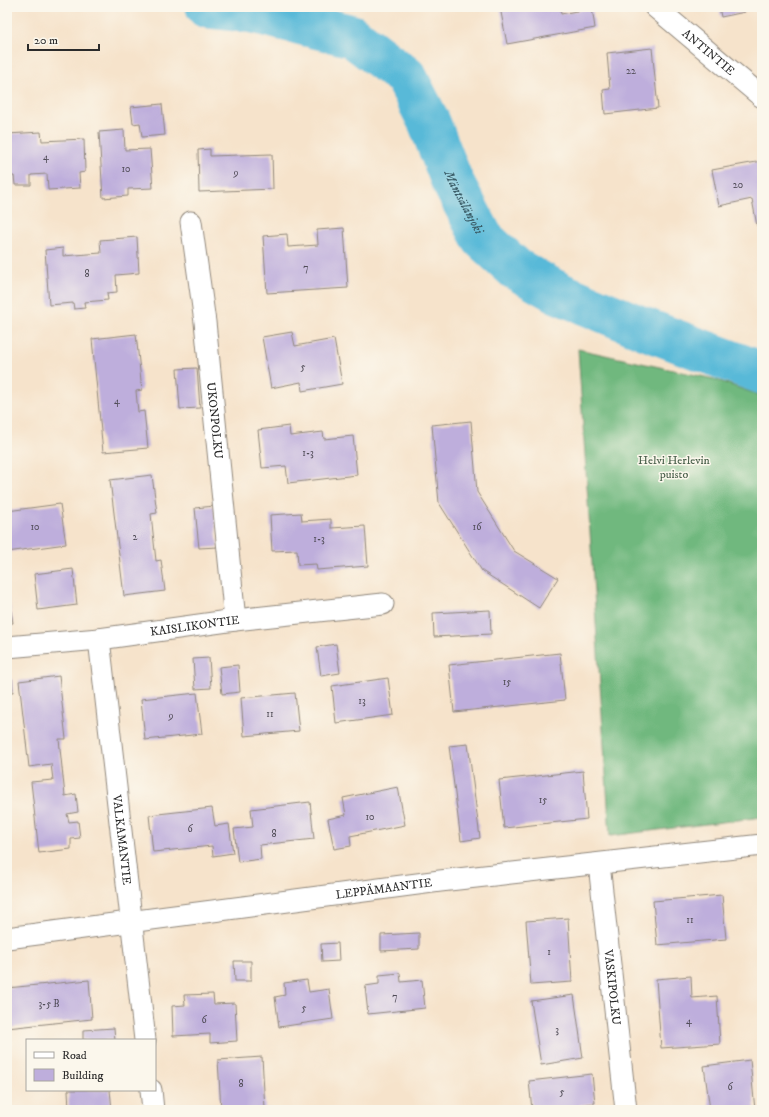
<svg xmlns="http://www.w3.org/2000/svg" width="769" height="1117" font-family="'IM FELL DW Pica',serif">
  <rect width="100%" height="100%" fill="#fbf7ec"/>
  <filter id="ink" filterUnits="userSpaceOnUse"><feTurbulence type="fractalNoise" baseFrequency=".025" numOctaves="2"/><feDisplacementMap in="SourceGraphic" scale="8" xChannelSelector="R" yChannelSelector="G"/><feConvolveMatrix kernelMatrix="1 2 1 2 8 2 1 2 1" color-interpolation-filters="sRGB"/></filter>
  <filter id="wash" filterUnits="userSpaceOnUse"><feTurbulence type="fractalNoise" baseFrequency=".012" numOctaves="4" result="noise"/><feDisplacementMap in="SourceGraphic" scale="16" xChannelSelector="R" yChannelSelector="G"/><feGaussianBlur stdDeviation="0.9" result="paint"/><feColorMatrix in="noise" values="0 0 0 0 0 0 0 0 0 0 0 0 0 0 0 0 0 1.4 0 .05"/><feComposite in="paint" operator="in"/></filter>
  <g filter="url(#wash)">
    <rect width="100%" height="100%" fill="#f6e3cb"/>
    <path fill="#70b87e" stroke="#4e7254" d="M 578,349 L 714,379 L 762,396 L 762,817 L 610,836 Z"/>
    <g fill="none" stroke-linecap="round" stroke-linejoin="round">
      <path stroke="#59b9d8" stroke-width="43" id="s1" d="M 207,7 L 253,12 L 352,36 L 406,77 L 429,122 L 452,181 L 483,239 L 516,269 L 559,293 L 648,330 L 762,373"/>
    </g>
    <g id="blocks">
      <path fill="#beaedc" d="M 500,7 L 560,7 L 561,14 L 592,8 L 595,28 L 507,44 Z
        M 719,7 L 743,7 L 745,12 L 721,17 Z
        M 652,48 L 658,108 L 605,114 L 603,90 L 610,89 L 607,53 Z
        M 162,104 L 165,135 L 142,137 L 140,123 L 133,124 L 131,107 Z
        M 124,130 L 125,150 L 150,149 L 153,188 L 128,189 L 128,196 L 103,198 L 99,132 Z
        M 41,132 L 42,141 L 84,139 L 85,172 L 79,173 L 80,188 L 48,190 L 47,174 L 31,175 L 31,185 L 15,185 L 14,176 L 7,176 L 7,134 Z
        M 210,149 L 210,156 L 272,154 L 273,189 L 199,192 L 198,150 Z
        M 762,161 L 762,225 L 757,226 L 752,199 L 719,206 L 712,170 Z
        M 344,228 L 348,288 L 267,293 L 263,236 L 287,234 L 288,247 L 318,245 L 317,230 Z
        M 137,237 L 139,273 L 116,275 L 117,292 L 107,293 L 108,300 L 84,302 L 85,308 L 74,309 L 73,303 L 49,305 L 45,250 L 63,248 L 63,256 L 101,253 L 100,240 Z
        M 292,332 L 295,346 L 334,339 L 342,384 L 302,391 L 301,382 L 271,388 L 262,337 Z
        M 136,334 L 142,390 L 136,391 L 138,412 L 144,411 L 148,448 L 103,452 L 92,339 Z
        M 197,368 L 200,408 L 180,409 L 177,369 Z
        M 471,421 L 477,492 L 514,551 L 558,578 L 539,608 L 482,571 L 439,503 L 432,425 Z
        M 289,426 L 290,436 L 323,432 L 324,439 L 353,436 L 357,475 L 288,483 L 286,466 L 262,468 L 258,430 Z
        M 152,475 L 157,513 L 151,514 L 156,561 L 161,560 L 165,591 L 124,596 L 110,480 Z
        M 60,504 L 66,544 L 7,552 L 7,511 Z
        M 214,506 L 218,547 L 199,548 L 195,508 Z
        M 301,513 L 302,521 L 331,519 L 331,528 L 365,526 L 368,566 L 317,570 L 316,564 L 298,565 L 297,550 L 272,551 L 270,515 Z
        M 73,569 L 77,605 L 38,610 L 34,574 Z
        M 7,600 L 9,600 L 13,623 L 7,624 Z
        M 490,610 L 491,634 L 434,637 L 433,613 Z
        M 336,644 L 340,673 L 321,676 L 317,647 Z
        M 560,653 L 565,700 L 454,712 L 449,665 Z
        M 209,658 L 211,688 L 195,689 L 193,659 Z
        M 238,665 L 240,692 L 222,694 L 219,667 Z
        M 59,676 L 66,739 L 59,739 L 65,796 L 76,794 L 78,812 L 67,814 L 69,822 L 78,821 L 80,838 L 71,839 L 71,849 L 39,853 L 31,782 L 53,780 L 51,764 L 29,767 L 19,681 Z
        M 388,678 L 393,715 L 336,723 L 332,686 Z
        M 7,679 L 12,679 L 13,692 L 7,693 Z
        M 197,693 L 202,734 L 145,740 L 141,699 Z
        M 295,693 L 299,731 L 244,736 L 241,698 Z
        M 468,744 L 480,838 L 461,841 L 449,746 Z
        M 583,771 L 587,819 L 504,828 L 499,780 Z
        M 398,787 L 405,825 L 350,836 L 351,846 L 334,849 L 328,819 L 346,815 L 343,798 Z
        M 310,802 L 314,839 L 260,845 L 261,859 L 238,862 L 234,829 L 253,827 L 251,809 Z
        M 212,808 L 215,826 L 229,824 L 233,853 L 213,856 L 212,846 L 153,852 L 149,815 Z
        M 722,895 L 726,939 L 657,945 L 653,901 Z
        M 568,918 L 572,982 L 531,985 L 526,921 Z
        M 419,933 L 419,949 L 381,951 L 381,935 Z
        M 338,943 L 339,961 L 322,962 L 321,944 Z
        M 234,961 L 251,961 L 251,981 L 235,981 Z
        M 400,973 L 401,982 L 422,980 L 425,1008 L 368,1014 L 365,986 L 379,984 L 379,975 Z
        M 691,976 L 692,998 L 717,996 L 720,1044 L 661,1048 L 656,979 Z
        M 89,980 L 92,1019 L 7,1028 L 7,988 Z
        M 307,980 L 309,992 L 329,989 L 333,1019 L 279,1027 L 275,997 L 285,995 L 284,983 Z
        M 213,994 L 214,1004 L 235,1003 L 237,1041 L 210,1043 L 210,1034 L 173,1036 L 172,1006 L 185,1005 L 184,995 Z
        M 574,995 L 583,1058 L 541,1065 L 531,1001 Z
        M 114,1028 L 115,1040 L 83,1040 L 83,1030 Z
        M 262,1057 L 265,1109 L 269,1108 L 269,1110 L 221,1110 L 218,1060 Z
        M 750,1060 L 755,1110 L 710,1110 L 704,1066 Z
        M 592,1074 L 595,1103 L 579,1105 L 580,1110 L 532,1110 L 529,1081 Z
        M 68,1090 L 110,1090 L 112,1110 L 69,1110 Z"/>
    </g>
  </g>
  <g filter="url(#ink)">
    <use href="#blocks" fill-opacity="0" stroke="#90877b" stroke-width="1"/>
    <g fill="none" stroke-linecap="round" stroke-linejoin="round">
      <defs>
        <g id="street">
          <path id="s2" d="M 655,7 L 762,97"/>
          <path id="s3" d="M 191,222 L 205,322 L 235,620"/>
          <path id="s4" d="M 99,639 L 145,1040"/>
          <path id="s5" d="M 7,647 L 99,639 L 235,620 L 383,604"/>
          <path id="s6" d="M 599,864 L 626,1110"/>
          <path id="s7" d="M 7,938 L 440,881 L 762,845"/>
          <path d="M 151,1090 L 153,1110"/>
        </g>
      </defs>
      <use href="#street" stroke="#90877b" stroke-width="23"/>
      <use href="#street" stroke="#fff" stroke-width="21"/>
    </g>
  </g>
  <g text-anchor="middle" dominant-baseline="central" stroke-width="3" stroke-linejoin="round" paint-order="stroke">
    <g font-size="10" fill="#504c57">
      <text x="631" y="71">22</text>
      <text x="46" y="157">4</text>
      <text x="126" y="169">10</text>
      <text x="236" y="173">9</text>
      <text x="738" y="185">20</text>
      <text x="306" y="268">7</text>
      <text x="87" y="274">8</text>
      <text x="303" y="367">5</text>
      <text x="117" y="401">4</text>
      <text x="308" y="453">1-3</text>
      <text x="35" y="527">10</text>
      <text x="477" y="527">16</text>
      <text x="135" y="537">2</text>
      <text x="319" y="539">1-3</text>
      <text x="507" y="682">15</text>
      <text x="362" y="701">13</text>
      <text x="270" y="714">11</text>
      <text x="171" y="716">9</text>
      <text x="543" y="800">15</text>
      <text x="370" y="817">10</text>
      <text x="190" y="829">6</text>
      <text x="274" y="834">8</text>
      <text x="690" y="920">11</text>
      <text x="549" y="952">1</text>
      <text x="395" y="997">7</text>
      <text x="49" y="1004">3-5 B</text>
      <text x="304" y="1008">5</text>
      <text x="204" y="1020">6</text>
      <text x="689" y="1021">4</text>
      <text x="557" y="1030">3</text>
      <text x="241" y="1084">8</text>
      <text x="730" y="1087">6</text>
      <text x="562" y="1092">5</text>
    </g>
    <g font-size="12" fill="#2b2b2b" stroke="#fbf7ec">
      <text stroke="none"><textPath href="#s2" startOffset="70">ANTINTIE</textPath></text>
      <text stroke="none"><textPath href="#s3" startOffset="200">UKONPOLKU</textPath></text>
      <text stroke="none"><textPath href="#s5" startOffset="189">KAISLIKONTIE</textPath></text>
      <text stroke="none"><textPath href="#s4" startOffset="202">VALKAMANTIE</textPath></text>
      <text stroke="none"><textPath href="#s7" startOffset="380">LEPPÄMAANTIE</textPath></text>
      <text stroke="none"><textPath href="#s6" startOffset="124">VASKIPOLKU</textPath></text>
    </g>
    <g font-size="12" fill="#485f4a" stroke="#fbf7ec">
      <text x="674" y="460">Helvi Herlevin<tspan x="674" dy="14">puisto</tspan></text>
    </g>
    <g font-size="13" font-style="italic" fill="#3b5d68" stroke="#fbf7ec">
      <text stroke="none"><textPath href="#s1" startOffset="354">Mäntsälänjoki</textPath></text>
    </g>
  </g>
  <rect width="769" height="1117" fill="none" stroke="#fbf7ec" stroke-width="24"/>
  <rect x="26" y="1039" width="130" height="52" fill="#fbf7ec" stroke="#a8a59f"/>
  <rect x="34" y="1052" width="20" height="6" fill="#ffffff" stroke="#a8a59f"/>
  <text x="62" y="1059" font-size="12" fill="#2b2b2b">Road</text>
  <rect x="34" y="1069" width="20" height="12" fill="#beaedc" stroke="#a8a59f"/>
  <text x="62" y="1079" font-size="12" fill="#2b2b2b">Building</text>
  <path d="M28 44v6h71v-6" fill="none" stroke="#2b2b2b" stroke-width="2"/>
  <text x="34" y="44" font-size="12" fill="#2b2b2b" stroke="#fbf7ec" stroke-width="3" paint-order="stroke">20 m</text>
</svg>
